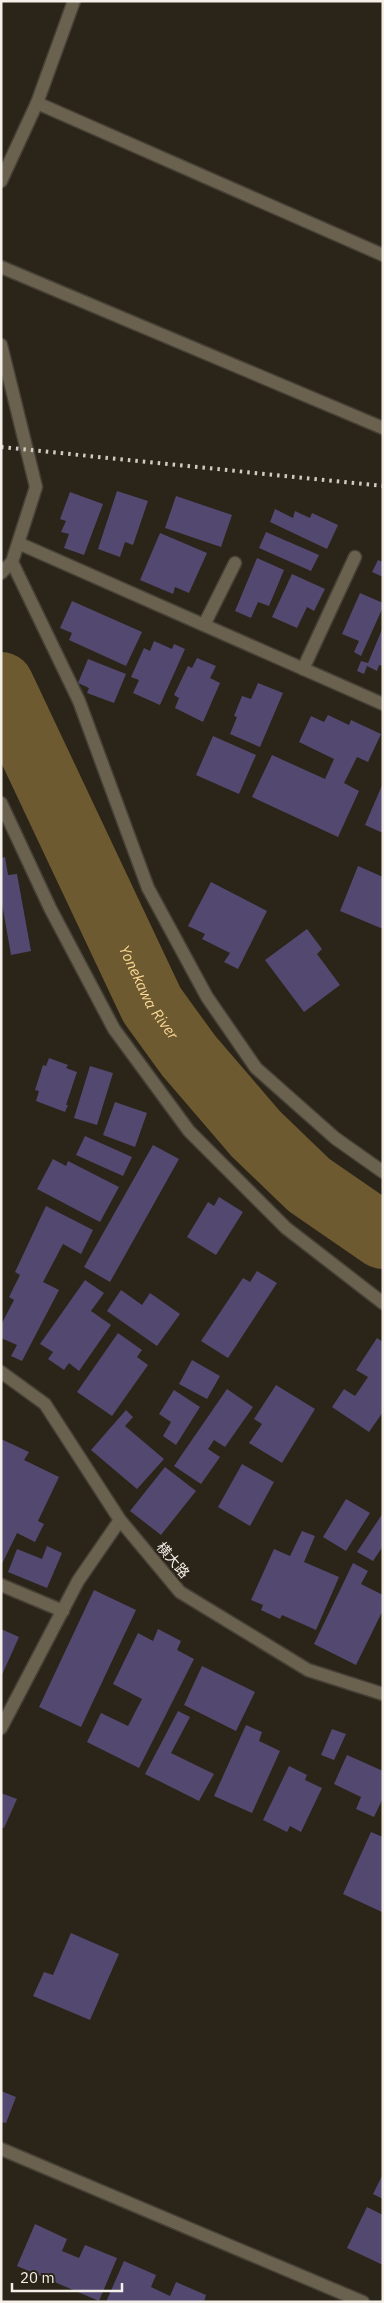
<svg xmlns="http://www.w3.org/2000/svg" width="384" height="2303" font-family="'IBM Plex Sans','Noto Sans JP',sans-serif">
  <rect width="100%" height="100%" fill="#2a2419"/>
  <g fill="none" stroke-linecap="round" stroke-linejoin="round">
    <path stroke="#6e5a30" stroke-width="66" id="s1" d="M 1,685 L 152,1005 L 189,1056 L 256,1134 L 309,1185 L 383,1236"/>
  </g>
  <path fill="#534970" d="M 117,491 L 148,501 L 133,545 L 125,542 L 120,557 L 98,549 Z
    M 70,492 L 103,504 L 84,555 L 64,548 L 69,534 L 61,532 L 66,521 L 60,519 Z
    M 176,496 L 232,515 L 221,547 L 165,528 Z
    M 275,509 L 293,518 L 295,511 L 310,518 L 312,513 L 338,525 L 327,549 L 270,522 Z
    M 266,532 L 319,555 L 311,571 L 259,548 Z
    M 160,533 L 207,553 L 189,593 L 175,587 L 173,594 L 140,580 Z
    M 257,558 L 284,570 L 269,606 L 258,602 L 251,618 L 235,611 Z
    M 378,560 L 383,562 L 383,577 L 372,572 Z
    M 292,574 L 325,589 L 314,611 L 307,607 L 297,628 L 272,617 Z
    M 360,593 L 383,603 L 383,607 L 361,656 L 354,652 L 359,641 L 342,634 Z
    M 72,601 L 142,632 L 126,666 L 69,640 L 72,633 L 60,628 Z
    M 383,627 L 383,666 L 379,665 L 377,671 L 367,666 L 364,674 L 357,671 L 361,661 L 368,663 Z
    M 154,641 L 172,649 L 174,644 L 185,649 L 160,705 L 133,693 L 139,680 L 131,677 L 144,648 L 150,651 Z
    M 197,658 L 216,666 L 210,678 L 220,683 L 203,722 L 175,708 L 179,698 L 174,695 L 188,666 L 192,668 Z
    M 88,659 L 126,674 L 114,703 L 87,693 L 89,688 L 78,683 Z
    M 258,683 L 283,693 L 260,747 L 230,734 L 237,717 L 234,716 L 242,696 L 251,699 Z
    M 328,715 L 349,725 L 351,720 L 381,734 L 368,762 L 357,757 L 344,783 L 359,791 L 338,837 L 252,797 L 272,755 L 325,779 L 334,759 L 299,742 L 311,716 L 324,722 Z
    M 213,736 L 256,755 L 239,794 L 196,775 Z
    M 383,783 L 383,833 L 365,825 Z
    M 5,857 L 8,875 L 17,874 L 31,951 L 11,955 L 1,898 L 1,858 Z
    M 358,866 L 383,877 L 383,929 L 340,911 Z
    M 211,882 L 267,911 L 238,969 L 224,962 L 230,953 L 202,939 L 205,934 L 188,926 Z
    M 307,929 L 322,949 L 317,954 L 340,985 L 304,1012 L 265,960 Z
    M 49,1058 L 68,1065 L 66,1068 L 77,1072 L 66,1105 L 68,1105 L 65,1112 L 36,1101 L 39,1091 L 35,1090 L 43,1065 L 46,1066 Z
    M 90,1066 L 113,1073 L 97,1125 L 74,1118 Z
    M 115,1102 L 147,1113 L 135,1147 L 103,1135 Z
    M 85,1136 L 132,1157 L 123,1176 L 76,1155 Z
    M 153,1145 L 179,1159 L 110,1282 L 84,1267 Z
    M 53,1159 L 66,1166 L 68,1161 L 119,1187 L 100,1222 L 37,1189 Z
    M 219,1197 L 243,1212 L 216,1255 L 187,1237 L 208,1202 L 214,1206 Z
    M 46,1206 L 93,1230 L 81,1254 L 63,1244 L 43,1282 L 59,1290 L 22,1361 L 11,1356 L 17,1345 L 1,1338 L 1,1325 L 14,1300 L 9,1297 L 20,1275 L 15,1272 Z
    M 257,1271 L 277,1283 L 228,1358 L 201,1341 L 243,1278 L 250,1282 Z
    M 85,1280 L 104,1293 L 91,1311 L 111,1325 L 79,1371 L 69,1363 L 64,1370 L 48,1359 L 53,1352 L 40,1344 Z
    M 121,1290 L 142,1305 L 150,1293 L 180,1314 L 157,1346 L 107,1311 Z
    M 118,1333 L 142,1350 L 137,1357 L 148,1365 L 112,1416 L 77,1392 Z
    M 377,1338 L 383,1342 L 383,1412 L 369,1432 L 332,1407 L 344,1389 L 355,1396 L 368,1377 L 356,1370 Z
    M 192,1360 L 220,1376 L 207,1399 L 179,1384 Z
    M 276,1385 L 315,1409 L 282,1463 L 249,1443 L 262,1424 L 254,1419 Z
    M 227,1389 L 253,1407 L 225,1447 L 214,1440 L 208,1449 L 220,1457 L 201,1484 L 174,1466 Z
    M 174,1390 L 200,1407 L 176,1445 L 163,1436 L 171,1422 L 159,1414 Z
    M 126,1410 L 133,1417 L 125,1426 L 164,1459 L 137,1489 L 91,1450 Z
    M 1,1439 L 29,1452 L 24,1460 L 59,1477 L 38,1521 L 44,1524 L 35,1542 L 17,1533 L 1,1566 Z
    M 242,1464 L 274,1482 L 250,1526 L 218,1507 Z
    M 165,1467 L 196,1491 L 161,1535 L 130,1511 Z
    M 346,1499 L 370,1513 L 346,1551 L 323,1537 Z
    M 383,1513 L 383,1546 L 373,1561 L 357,1552 Z
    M 302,1531 L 315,1536 L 304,1562 L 339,1577 L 316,1630 L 282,1615 L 280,1619 L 261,1610 L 263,1605 L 251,1600 L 274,1549 L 290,1556 Z
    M 47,1546 L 62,1553 L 47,1588 L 8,1572 L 17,1549 L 42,1559 Z
    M 353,1563 L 368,1571 L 361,1584 L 383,1595 L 383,1610 L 356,1665 L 314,1644 Z
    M 94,1590 L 136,1610 L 81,1727 L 39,1707 Z
    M 1,1629 L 19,1637 L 1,1677 Z
    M 158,1629 L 181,1641 L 177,1650 L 194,1659 L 139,1768 L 87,1742 L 101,1713 L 128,1726 L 142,1699 L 113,1684 L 138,1633 L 153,1641 Z
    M 202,1666 L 255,1692 L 236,1731 L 184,1705 Z
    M 178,1711 L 190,1717 L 171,1753 L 214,1774 L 199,1801 L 145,1774 Z
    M 246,1725 L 262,1732 L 259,1741 L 280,1751 L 252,1813 L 214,1796 Z
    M 332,1729 L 346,1734 L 334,1760 L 321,1755 Z
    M 347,1755 L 383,1771 L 383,1798 L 374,1817 L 356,1809 L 361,1797 L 334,1784 Z
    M 289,1766 L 307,1775 L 305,1780 L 322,1788 L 301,1832 L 290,1826 L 287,1832 L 263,1820 Z
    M 1,1793 L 17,1799 L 4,1828 L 1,1827 Z
    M 371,1832 L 383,1837 L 382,1912 L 343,1894 Z
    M 71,1933 L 119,1954 L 90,2020 L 33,1996 L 44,1972 L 53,1975 Z
    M 1,2091 L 16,2097 L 6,2123 L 1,2122 Z
    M 383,2174 L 383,2199 L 373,2194 Z
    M 367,2207 L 383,2215 L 383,2265 L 347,2248 Z
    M 35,2224 L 67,2239 L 62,2251 L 79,2258 L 85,2245 L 117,2258 L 99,2301 L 17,2266 Z
    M 124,2261 L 156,2275 L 151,2287 L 170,2296 L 176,2282 L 206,2295 L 204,2302 L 106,2302 Z"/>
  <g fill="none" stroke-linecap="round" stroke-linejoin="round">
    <defs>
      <path id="lane" d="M 37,103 L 383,255
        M 1,267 L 383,428"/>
      <path id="street" d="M 1,181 L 37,103 L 74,1
        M 1,345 L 36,487 L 12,562 L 1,573
        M 18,543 L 383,704
        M 12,562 L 79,701 L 148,888 L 207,997 L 256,1068 L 335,1138 L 383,1172
        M 204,625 L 235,563
        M 303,669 L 355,557
        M 1,803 L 50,908 L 114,1029 L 189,1131 L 286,1228 L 383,1303
        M 1,1372 L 45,1404 L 120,1520 L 180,1592 L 308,1670 L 383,1694
        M 1,1585 L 63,1611
        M 1,1728 L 78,1581 L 120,1520
        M 1,2149 L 363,2302"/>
    </defs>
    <use href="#lane" stroke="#464136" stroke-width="15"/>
    <use href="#street" stroke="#464136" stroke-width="15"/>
    <use href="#lane" stroke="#6a614f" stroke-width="12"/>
    <use href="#street" stroke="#6a614f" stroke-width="12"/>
    <path stroke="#cfcbc3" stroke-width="4" stroke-dasharray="2.5 5" stroke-linecap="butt" d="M 1,447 L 383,486"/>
  </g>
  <g text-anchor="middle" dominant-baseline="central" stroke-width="4.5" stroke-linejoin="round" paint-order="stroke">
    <g font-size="14" fill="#f4f0e9" stroke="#2a2419">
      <text transform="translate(173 1560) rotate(50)">横大路</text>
    </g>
    <g font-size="15" font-style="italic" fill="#fdda96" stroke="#2a2419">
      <text stroke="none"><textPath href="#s1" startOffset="341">Yonekawa River</textPath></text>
    </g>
  </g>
  <rect width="384" height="2303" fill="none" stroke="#f4f0e9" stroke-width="5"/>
  <path d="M12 2283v8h110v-8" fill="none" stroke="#f4f0e9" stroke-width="2.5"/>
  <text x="20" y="2283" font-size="15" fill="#f4f0e9" stroke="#2a2419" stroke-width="4" paint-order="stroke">20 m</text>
</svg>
